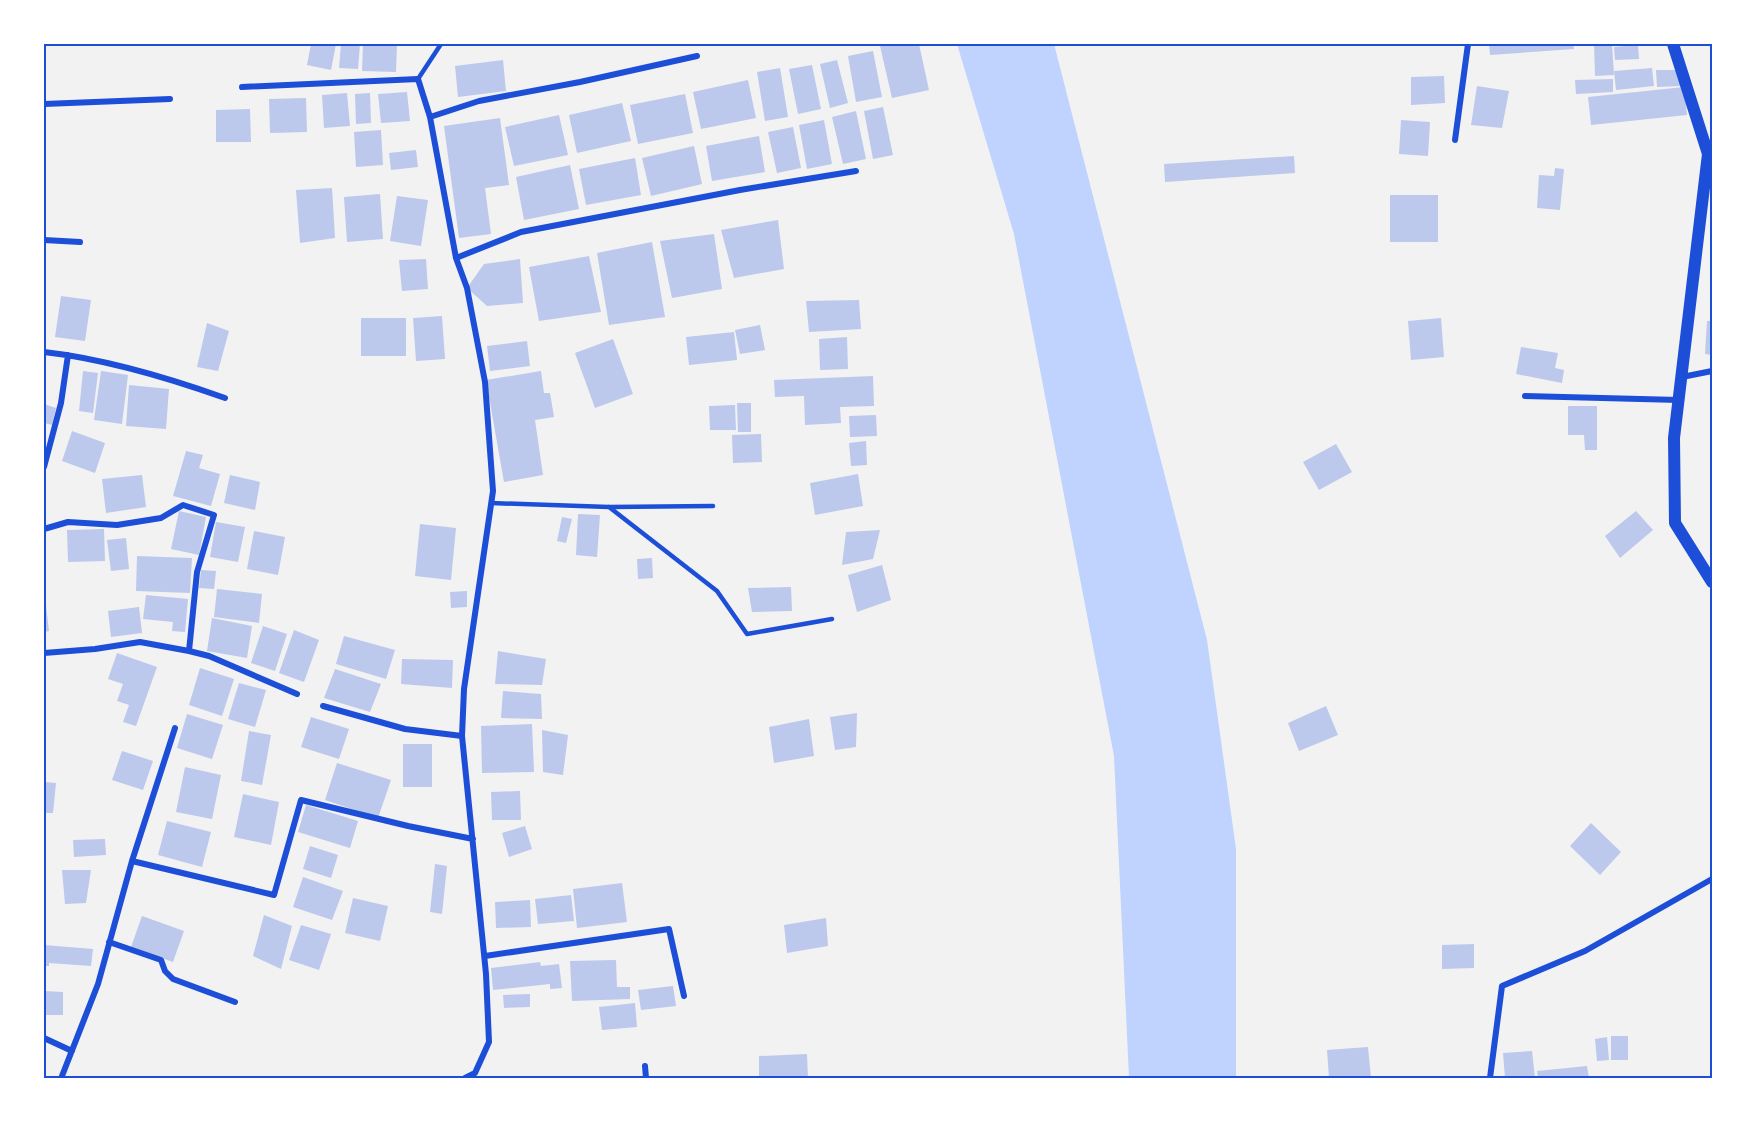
<svg xmlns="http://www.w3.org/2000/svg" width="1756" height="1122" font-family="'Noto Sans',sans-serif">
  <rect width="100%" height="100%" fill="#f2f2f2"/>
  <path fill="#bfd3fe" d="M 957,44 L 1054,44 L 1207,640 L 1236,849 L 1236,1078 L 1129,1078 L 1114,756 L 1014,234 Z"/>
  <path fill="#bdc9ec" d="M 311,44 L 336,44 L 331,70 L 307,65 Z
    M 341,44 L 360,44 L 358,69 L 339,68 Z
    M 363,44 L 397,44 L 396,72 L 362,71 Z
    M 891,44 L 919,44 L 929,90 L 892,98 L 880,46 Z
    M 1489,44 L 1573,44 L 1574,49 L 1490,55 Z
    M 1594,44 L 1612,44 L 1614,75 L 1595,76 Z
    M 1638,45 L 1639,59 L 1615,60 L 1614,47 Z
    M 873,51 L 882,97 L 856,102 L 848,56 Z
    M 503,60 L 506,91 L 458,97 L 455,66 Z
    M 837,60 L 848,103 L 830,108 L 820,64 Z
    M 812,65 L 821,109 L 798,114 L 789,69 Z
    M 780,68 L 788,117 L 765,121 L 757,72 Z
    M 1652,68 L 1654,86 L 1616,90 L 1614,71 Z
    M 1656,70 L 1680,70 L 1681,86 L 1657,87 Z
    M 1444,76 L 1445,103 L 1411,105 L 1411,77 Z
    M 1613,79 L 1613,92 L 1576,94 L 1575,80 Z
    M 748,80 L 756,118 L 701,129 L 693,92 Z
    M 1477,86 L 1509,91 L 1502,128 L 1471,125 Z
    M 1684,87 L 1687,115 L 1591,125 L 1588,97 Z
    M 407,92 L 410,121 L 381,123 L 378,94 Z
    M 347,93 L 350,126 L 324,128 L 322,95 Z
    M 370,93 L 371,123 L 356,124 L 355,94 Z
    M 685,94 L 693,133 L 638,144 L 630,105 Z
    M 306,98 L 307,132 L 270,133 L 269,99 Z
    M 622,103 L 631,141 L 577,153 L 569,115 Z
    M 883,107 L 893,155 L 873,159 L 864,111 Z
    M 250,109 L 251,142 L 216,142 L 216,110 Z
    M 856,111 L 866,159 L 843,164 L 832,117 Z
    M 559,115 L 568,155 L 514,166 L 505,127 Z
    M 500,118 L 509,185 L 485,188 L 491,234 L 459,238 L 444,126 Z
    M 824,120 L 832,164 L 807,169 L 799,125 Z
    M 1401,120 L 1430,122 L 1428,156 L 1399,154 Z
    M 793,127 L 801,168 L 777,173 L 768,132 Z
    M 381,130 L 383,165 L 356,167 L 354,132 Z
    M 759,136 L 765,172 L 712,181 L 706,146 Z
    M 694,146 L 702,184 L 651,196 L 642,158 Z
    M 416,150 L 418,167 L 391,170 L 389,153 Z
    M 1294,156 L 1295,173 L 1165,182 L 1164,164 Z
    M 635,158 L 641,195 L 586,205 L 579,169 Z
    M 570,165 L 579,209 L 524,220 L 516,177 Z
    M 1555,168 L 1564,169 L 1560,210 L 1537,208 L 1539,175 L 1554,176 Z
    M 332,188 L 335,238 L 300,243 L 296,190 Z
    M 380,194 L 383,239 L 347,242 L 344,197 Z
    M 1390,195 L 1438,195 L 1438,242 L 1390,242 Z
    M 397,196 L 428,200 L 421,246 L 390,241 Z
    M 778,220 L 784,269 L 734,278 L 721,230 Z
    M 714,234 L 722,289 L 672,298 L 660,241 Z
    M 652,242 L 665,317 L 609,325 L 597,253 Z
    M 589,256 L 601,312 L 539,321 L 529,267 Z
    M 426,259 L 428,289 L 402,291 L 399,260 Z
    M 520,259 L 523,303 L 487,306 L 467,288 L 484,264 Z
    M 61,296 L 91,300 L 85,341 L 55,337 Z
    M 859,300 L 861,329 L 809,332 L 806,301 Z
    M 442,316 L 445,359 L 416,361 L 413,318 Z
    M 361,318 L 406,318 L 406,356 L 361,356 Z
    M 1441,318 L 1444,357 L 1411,360 L 1408,321 Z
    M 1707,321 L 1712,321 L 1712,355 L 1705,354 Z
    M 207,323 L 229,331 L 218,371 L 197,367 Z
    M 760,325 L 765,350 L 740,354 L 735,330 Z
    M 734,332 L 737,360 L 689,365 L 686,337 Z
    M 847,337 L 848,369 L 820,370 L 819,339 Z
    M 613,339 L 633,394 L 595,408 L 575,353 Z
    M 527,341 L 530,366 L 490,371 L 487,346 Z
    M 1521,347 L 1558,353 L 1555,368 L 1564,370 L 1562,383 L 1516,374 Z
    M 83,371 L 98,373 L 93,413 L 79,411 Z
    M 101,371 L 128,375 L 122,424 L 94,420 Z
    M 541,371 L 544,393 L 550,393 L 554,417 L 535,420 L 543,475 L 504,482 L 486,380 Z
    M 873,376 L 874,406 L 840,407 L 841,423 L 805,425 L 804,396 L 775,397 L 774,380 Z
    M 129,385 L 169,389 L 166,429 L 126,426 Z
    M 737,403 L 751,403 L 751,432 L 738,432 Z
    M 44,404 L 56,408 L 52,425 L 44,423 Z
    M 735,405 L 736,430 L 710,430 L 709,406 Z
    M 1568,406 L 1597,406 L 1597,450 L 1585,450 L 1584,435 L 1568,435 Z
    M 876,415 L 877,436 L 850,437 L 849,416 Z
    M 72,431 L 105,443 L 95,473 L 62,461 Z
    M 761,434 L 762,462 L 733,463 L 732,435 Z
    M 866,441 L 867,465 L 851,466 L 849,443 Z
    M 1336,444 L 1352,472 L 1319,490 L 1303,462 Z
    M 186,451 L 203,455 L 199,468 L 220,474 L 211,506 L 173,496 Z
    M 858,474 L 863,506 L 815,515 L 810,483 Z
    M 142,475 L 146,507 L 106,513 L 102,479 Z
    M 230,475 L 260,482 L 255,510 L 224,503 Z
    M 179,511 L 206,517 L 199,555 L 171,549 Z
    M 1636,511 L 1653,530 L 1620,558 L 1605,536 Z
    M 578,514 L 600,515 L 597,557 L 576,555 Z
    M 562,517 L 572,519 L 566,543 L 557,541 Z
    M 216,522 L 245,527 L 238,562 L 210,557 Z
    M 420,524 L 456,528 L 451,580 L 415,576 Z
    M 104,529 L 105,561 L 68,562 L 67,530 Z
    M 880,530 L 873,559 L 842,565 L 846,532 Z
    M 254,531 L 285,537 L 278,575 L 247,569 Z
    M 126,538 L 129,569 L 111,571 L 107,540 Z
    M 137,556 L 192,558 L 190,593 L 136,591 Z
    M 652,558 L 653,578 L 638,579 L 637,559 Z
    M 882,565 L 891,600 L 857,612 L 848,575 Z
    M 201,570 L 216,571 L 214,589 L 199,588 Z
    M 791,587 L 792,611 L 752,612 L 748,588 Z
    M 217,589 L 262,594 L 259,623 L 214,617 Z
    M 467,591 L 467,607 L 451,608 L 450,592 Z
    M 146,595 L 188,599 L 185,632 L 172,631 L 173,622 L 143,619 Z
    M 44,597 L 45,597 L 49,631 L 44,632 Z
    M 139,607 L 142,633 L 111,637 L 108,611 Z
    M 212,618 L 252,626 L 247,658 L 207,651 Z
    M 263,626 L 287,634 L 275,671 L 251,663 Z
    M 294,630 L 319,640 L 304,682 L 279,673 Z
    M 344,636 L 395,650 L 386,679 L 336,664 Z
    M 498,651 L 546,659 L 542,685 L 495,684 Z
    M 117,653 L 157,667 L 136,726 L 123,722 L 129,705 L 117,701 L 123,684 L 108,679 Z
    M 402,659 L 453,660 L 452,688 L 401,684 Z
    M 200,668 L 234,679 L 222,716 L 189,705 Z
    M 335,669 L 381,684 L 370,712 L 324,698 Z
    M 239,683 L 266,690 L 255,727 L 228,719 Z
    M 503,691 L 541,694 L 542,719 L 501,718 Z
    M 1326,706 L 1338,735 L 1299,751 L 1288,723 Z
    M 857,713 L 856,747 L 835,750 L 830,717 Z
    M 187,714 L 223,725 L 212,759 L 177,748 Z
    M 311,717 L 349,729 L 339,759 L 301,747 Z
    M 809,719 L 814,756 L 774,763 L 769,727 Z
    M 532,724 L 534,772 L 482,773 L 481,726 Z
    M 542,730 L 568,735 L 563,775 L 543,772 Z
    M 249,731 L 271,735 L 262,785 L 241,781 Z
    M 403,744 L 432,744 L 432,787 L 403,787 Z
    M 122,751 L 153,761 L 143,790 L 112,780 Z
    M 337,763 L 391,780 L 378,818 L 325,800 Z
    M 185,767 L 221,775 L 212,819 L 176,812 Z
    M 44,782 L 56,783 L 53,813 L 44,813 Z
    M 520,791 L 521,820 L 492,820 L 491,792 Z
    M 243,794 L 279,802 L 271,845 L 234,837 Z
    M 306,805 L 358,821 L 350,848 L 298,832 Z
    M 167,821 L 211,832 L 202,867 L 158,855 Z
    M 1591,823 L 1621,852 L 1600,875 L 1570,846 Z
    M 525,826 L 532,849 L 509,857 L 502,833 Z
    M 105,839 L 106,855 L 74,857 L 73,840 Z
    M 310,846 L 338,855 L 331,878 L 303,869 Z
    M 435,864 L 447,866 L 442,914 L 430,912 Z
    M 62,870 L 91,870 L 86,903 L 65,904 Z
    M 303,877 L 343,891 L 332,920 L 293,907 Z
    M 622,883 L 627,922 L 577,928 L 573,889 Z
    M 571,895 L 574,921 L 538,924 L 535,899 Z
    M 353,898 L 388,906 L 380,941 L 345,933 Z
    M 530,900 L 531,927 L 496,928 L 495,902 Z
    M 264,915 L 292,926 L 281,969 L 253,956 Z
    M 142,916 L 184,931 L 173,962 L 131,947 Z
    M 826,918 L 828,946 L 787,953 L 784,925 Z
    M 301,925 L 331,934 L 319,970 L 289,960 Z
    M 1474,944 L 1474,968 L 1442,969 L 1442,945 Z
    M 44,945 L 93,949 L 91,966 L 49,963 L 49,966 L 44,966 Z
    M 616,960 L 617,987 L 630,987 L 630,999 L 572,1001 L 570,961 Z
    M 540,962 L 541,966 L 559,964 L 562,988 L 550,989 L 550,984 L 493,990 L 491,968 Z
    M 673,986 L 676,1006 L 641,1010 L 638,990 Z
    M 44,991 L 63,992 L 63,1015 L 44,1015 Z
    M 530,994 L 530,1007 L 504,1008 L 503,995 Z
    M 635,1003 L 637,1027 L 602,1030 L 599,1007 Z
    M 1611,1036 L 1628,1036 L 1628,1060 L 1611,1060 Z
    M 1607,1037 L 1609,1060 L 1597,1061 L 1595,1039 Z
    M 1368,1047 L 1371,1078 L 1329,1078 L 1327,1050 Z
    M 1532,1051 L 1535,1078 L 1505,1078 L 1503,1053 Z
    M 807,1054 L 808,1078 L 759,1078 L 759,1056 Z
    M 1587,1066 L 1589,1078 L 1538,1078 L 1537,1071 Z"/>
  <g fill="none" stroke-linecap="round" stroke-linejoin="round">
    <path stroke="#1d4ed8" stroke-width="4.5" d="M 418,79 L 441,44
      M 491,503 L 609,507 L 713,506
      M 609,507 L 717,591 L 747,634 L 832,619"/>
    <path stroke="#1d4ed8" stroke-width="6" d="M 242,87 L 418,79 L 430,117 L 456,258
      M 44,104 L 170,99
      M 430,117 L 479,101 L 580,82 L 697,56
      M 1455,140 L 1468,44
      M 44,240 L 80,242
      M 44,352 C 106,359 166,377 225,398
      M 1682,377 L 1712,371
      M 1525,396 L 1679,400
      M 44,467 L 61,403 L 68,355
      M 44,529 L 68,522 L 117,525 L 161,518 L 183,505 L 214,515 L 197,572 L 189,651
      M 44,653 L 95,649 L 140,642 L 189,651 L 209,656 L 297,694
      M 323,706 L 405,729 L 462,736
      M 132,861 L 274,895 L 301,800 L 408,826 L 473,839
      M 109,942 L 161,960 L 165,971 L 173,979 L 235,1002
      M 485,956 L 669,929 L 684,996
      M 44,1038 L 72,1051
      M 645,1066 L 646,1078
      M 62,1076 L 98,984 L 132,861 L 175,728
      M 465,1078 L 475,1073 L 489,1042 L 486,974 L 462,736 L 464,689 L 493,491 L 485,382 L 467,288 L 456,258 L 521,232 L 740,190 L 856,171
      M 1490,1078 L 1502,986 L 1585,951 L 1712,879"/>
    <path stroke="#1d4ed8" stroke-width="12" d="M 1673,44 L 1708,154 L 1674,438 L 1675,523 L 1712,582"/>
  </g>
  <rect width="1756" height="1122" fill="none" stroke="#ffffff" stroke-width="90"/>
  <rect x="45" y="45" width="1666" height="1032" fill="none" stroke="#1d4ed8" stroke-width="2"/>
</svg>
